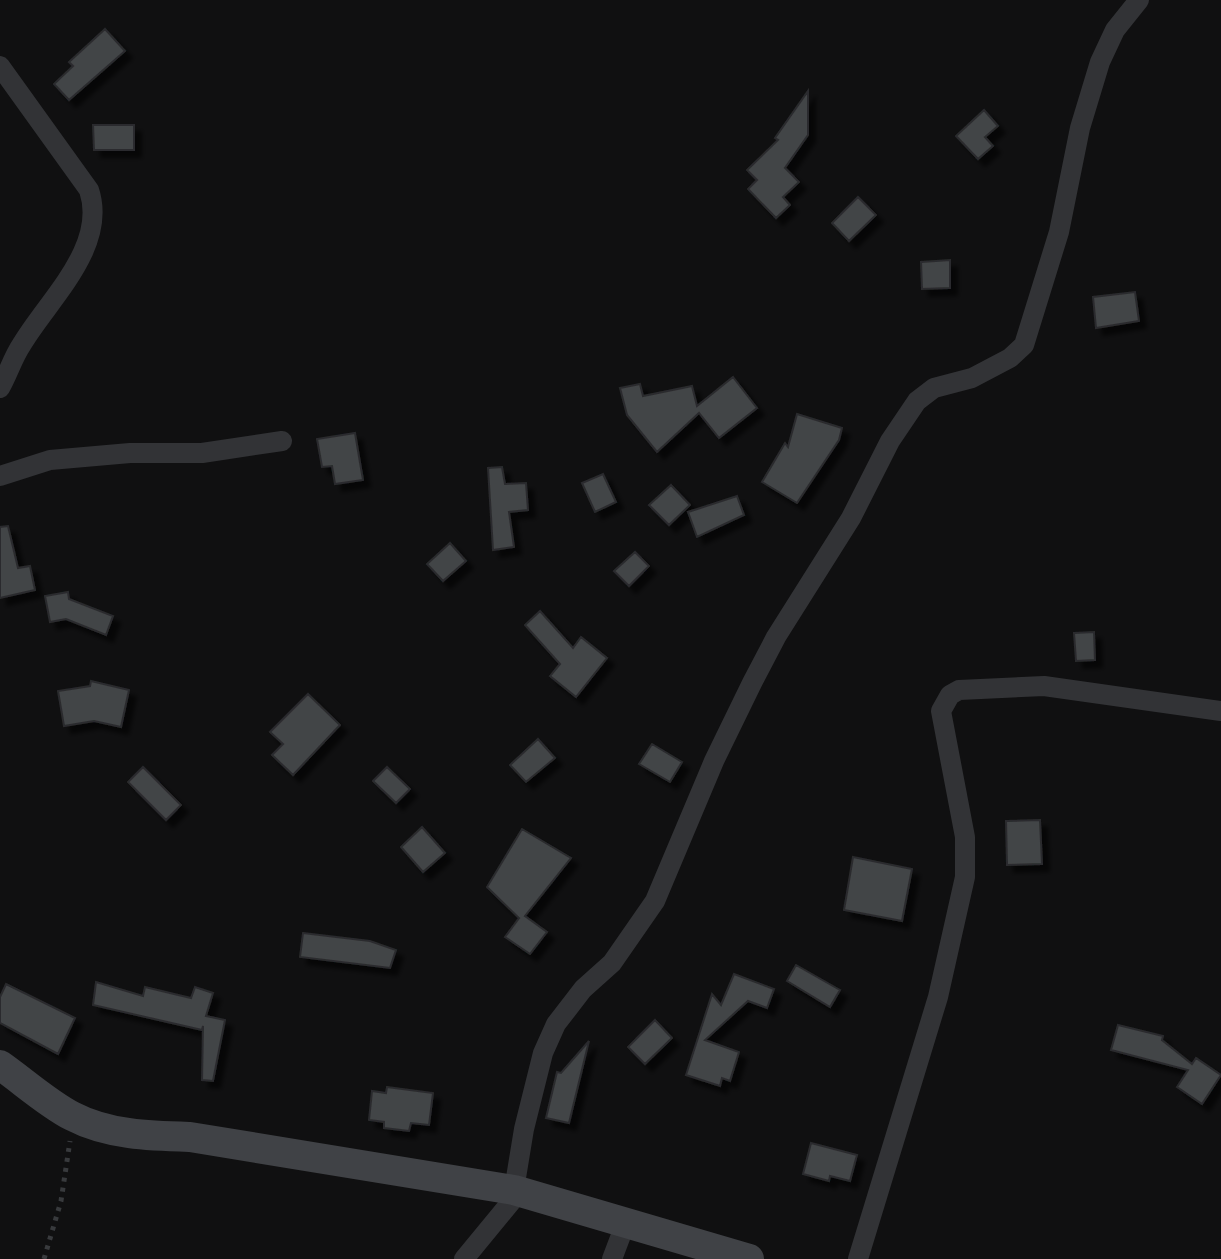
<svg xmlns="http://www.w3.org/2000/svg" width="1221" height="1259" font-family="Inter,sans-serif">
  <defs>
    <filter id="shadow"><feDropShadow dx="7" dy="7" stdDeviation="2" flood-color="#0009"/></filter>
  </defs>
  <rect width="100%" height="100%" fill="#101011"/>
  <path fill="#424446" stroke="#2a2b2d" stroke-width="2" filter="url(#shadow)" d="M 105,29 L 125,51 L 69,100 L 54,84 L 73,66 L 69,62 Z
    M 808,91 L 808,135 L 785,168 L 799,182 L 783,197 L 790,205 L 776,218 L 748,189 L 757,180 L 747,170 L 778,140 L 775,138 Z
    M 984,110 L 998,126 L 985,137 L 993,146 L 978,159 L 956,136 Z
    M 93,125 L 134,125 L 134,150 L 94,150 Z
    M 858,197 L 876,215 L 849,241 L 832,223 Z
    M 950,260 L 950,288 L 922,289 L 921,262 Z
    M 1135,292 L 1139,321 L 1096,328 L 1093,297 Z
    M 733,377 L 757,408 L 719,438 L 699,413 L 657,452 L 627,415 L 620,388 L 640,384 L 643,396 L 692,386 L 697,406 Z
    M 797,414 L 842,428 L 839,440 L 797,503 L 762,482 L 785,443 L 788,447 Z
    M 355,433 L 363,480 L 335,484 L 332,466 L 322,467 L 317,439 Z
    M 502,467 L 505,484 L 526,483 L 528,510 L 509,512 L 514,547 L 493,550 L 488,468 Z
    M 603,474 L 616,502 L 595,512 L 582,483 Z
    M 671,485 L 690,505 L 669,525 L 649,505 Z
    M 737,496 L 744,515 L 697,537 L 688,512 Z
    M 8,526 L 18,568 L 30,566 L 35,590 L 0,598 L 0,527 Z
    M 450,543 L 466,561 L 443,581 L 427,564 Z
    M 635,552 L 649,566 L 629,586 L 614,571 Z
    M 68,592 L 69,599 L 113,616 L 106,635 L 66,619 L 50,622 L 45,596 Z
    M 540,611 L 573,648 L 581,637 L 607,658 L 576,697 L 550,676 L 560,664 L 525,625 Z
    M 1094,632 L 1095,660 L 1076,661 L 1074,633 Z
    M 91,681 L 129,690 L 121,727 L 94,721 L 64,726 L 58,691 L 90,686 Z
    M 308,694 L 340,725 L 293,775 L 272,755 L 283,744 L 270,732 Z
    M 538,739 L 555,758 L 526,782 L 510,765 Z
    M 652,744 L 682,762 L 670,782 L 639,764 Z
    M 143,767 L 181,805 L 166,820 L 128,782 Z
    M 387,767 L 410,789 L 396,803 L 373,781 Z
    M 1040,820 L 1042,864 L 1007,865 L 1006,821 Z
    M 422,827 L 445,853 L 423,872 L 401,847 Z
    M 522,829 L 571,858 L 525,916 L 547,932 L 530,954 L 505,937 L 519,918 L 487,887 Z
    M 853,857 L 912,869 L 902,921 L 844,910 Z
    M 303,933 L 370,941 L 396,950 L 390,968 L 300,957 Z
    M 796,965 L 840,990 L 830,1007 L 787,981 Z
    M 734,974 L 774,989 L 767,1008 L 748,1001 L 705,1040 L 739,1052 L 730,1081 L 722,1078 L 720,1086 L 686,1075 L 712,994 L 721,1005 Z
    M 96,982 L 143,996 L 145,987 L 191,998 L 195,987 L 213,993 L 206,1016 L 225,1020 L 213,1081 L 202,1080 L 203,1026 L 202,1030 L 93,1005 Z
    M 6,984 L 75,1018 L 58,1054 L 0,1023 L 0,997 Z
    M 655,1020 L 672,1038 L 645,1064 L 628,1047 Z
    M 1118,1025 L 1163,1036 L 1162,1040 L 1192,1064 L 1196,1058 L 1221,1075 L 1202,1104 L 1177,1087 L 1188,1070 L 1111,1050 Z
    M 589,1041 L 569,1123 L 546,1118 L 557,1072 L 561,1073 Z
    M 387,1087 L 433,1093 L 429,1125 L 411,1123 L 409,1131 L 384,1128 L 384,1122 L 369,1120 L 372,1091 L 386,1093 Z
    M 811,1143 L 857,1155 L 850,1181 L 830,1176 L 829,1181 L 803,1174 Z"/>
  <g fill="none" stroke-linecap="round" stroke-linejoin="round">
    <path stroke="#383a3d" stroke-width="5" stroke-dasharray="4 6" stroke-linecap="butt" d="M 44,1259 L 61,1201 L 70,1141"/>
    <path stroke="#323336" stroke-width="20" d="M 0,66 L 89,190 C 108,247 48,300 22,344 C 13,357 8,374 0,388
      M 0,476 L 50,460 L 130,453 L 202,453 L 282,441
      M 514,1190 L 524,1129 L 543,1053 L 556,1024 L 583,989 L 612,963 L 655,901 L 714,761 L 752,683 L 776,637 L 851,518 L 890,441 L 917,401 L 934,388 L 972,378 L 1010,358 L 1024,345 L 1059,232 L 1080,128 L 1100,62 L 1115,30 L 1139,0
      M 464,1259 L 520,1191
      M 612,1259 L 626,1222
      M 858,1259 L 938,997 L 965,877 L 965,837 L 941,711 L 950,695 L 959,690 L 1044,686 L 1221,711"/>
    <path stroke="#404246" stroke-width="30" d="M 0,1065 C 23,1081 47,1103 72,1116 C 108,1135 151,1136 190,1137 L 514,1190 L 749,1259"/>
  </g>
</svg>
